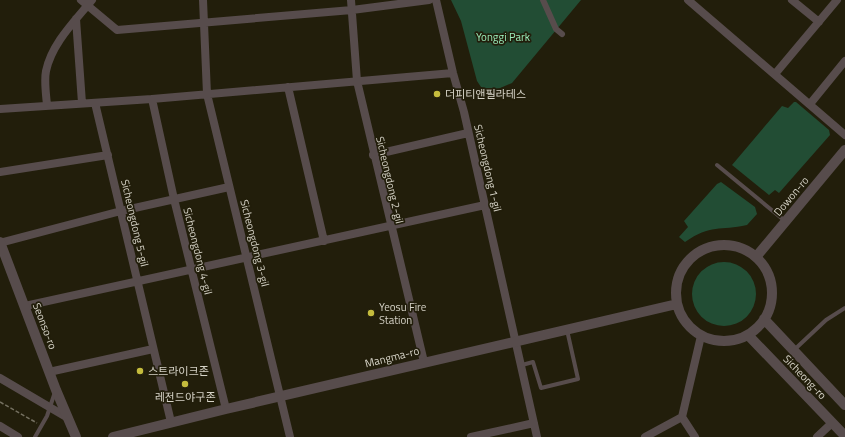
<svg xmlns="http://www.w3.org/2000/svg" width="845" height="437" font-family="'Titillium Web','Noto Sans KR',sans-serif">
  <rect width="100%" height="100%" fill="#221e0b"/>
  <path fill="#224d34" d="M 451,0 L 581,0 L 512,83 L 491,92 L 481,87 L 477,81 L 461,21 Z
    M 794,102 L 796,102 L 829,130 L 830,135 L 779,193 L 775,190 L 769,195 L 732,165 L 782,106 L 788,108 Z
    M 721,182 L 755,207 L 757,214 L 747,225 C 720,231 711,224 685,242 L 679,237 L 688,227 L 684,221 L 717,184 Z
    M692 294a32 32 0 1 1 64 0a32 32 0 1 1-64 0Z"/>
  <g fill="none" stroke-linecap="round" stroke-linejoin="round">
    <path stroke="#747060" stroke-width="1.5" stroke-dasharray="4 2" stroke-linecap="butt" d="M 0,402 L 37,423"/>
    <path stroke="#574c4c" stroke-width="4" d="M 717,165 L 785,221
      M 794,350 L 826,320 L 845,308
      M 522,365 L 533,362 L 541,388 L 578,379 L 567,330
      M 35,437 L 47,416 L 55,392"/>
    <path stroke="#574c4c" stroke-width="6" d="M 543,0 L 556,29 L 562,34"/>
    <path stroke="#574c4c" stroke-width="8" d="M 81,0 L 117,30 L 352,10 L 429,0
      M 203,0 L 207,94 L 290,437
      M 351,0 L 357,81 L 424,362
      M 436,0 L 453,73 L 464,112 L 537,437
      M 688,0 L 845,135
      M 792,0 L 819,22
      M 76,19 L 82,103
      M 775,74 L 837,0
      M 288,87 L 324,241
      M 152,99 L 174,199 L 226,409
      M 95,103 L 171,422
      M 810,104 L 845,61
      M 47,105 C 46,94 44,81 46,71 C 52,43 75,21 92,0
      M 0,109 L 152,99 L 453,73
      M 373,155 L 468,133
      M 0,172 L 108,155
      M 0,243 L 121,211 L 229,187
      M 25,306 L 485,205
      M 49,372 L 153,349
      M 0,378 L 68,418
      M 0,426 L 18,437
      M 471,437 L 534,423
      M 645,437 L 682,417
      M 695,437 L 682,417 L 701,336
      M 817,437 L 832,423"/>
    <path stroke="#574c4c" stroke-width="10" d="M 0,242 L 56,390 L 76,437
      M676 293a48 48 0 1 1 96 0a48 48 0 1 1-96 0Z
      M 756,257 L 845,150
      M 764,319 L 845,405
      M 748,335 L 845,436
      M 113,437 L 226,409 L 677,304"/>
  </g>
  <g fill="#c5bc3d" stroke="#221e0b" stroke-width="1.5">
    <circle cx="437" cy="94" r="4"/>
    <circle cx="371" cy="313" r="4"/>
    <circle cx="140" cy="371" r="4"/>
    <circle cx="185" cy="384" r="4"/>
  </g>
  <g text-anchor="middle" dominant-baseline="central" stroke-width="3.5" stroke-linejoin="round" paint-order="stroke">
    <g font-size="11" fill="#9aecba" stroke="#221e0b">
      <text x="503" y="37">Yonggi Park</text>
    </g>
    <g font-size="11" fill="#d6d3c7" stroke="#221e0b" text-anchor="start">
      <text x="445" y="94">더피티앤필라테스</text>
      <text x="379" y="307">Yeosu Fire<tspan x="379" dy="13">Station</tspan></text>
      <text x="148" y="371">스트라이크존</text>
      <text x="185" y="397" text-anchor="middle">레전드야구존</text>
    </g>
    <g font-size="11" fill="#d6d3c7" stroke="#221e0b">
      <text transform="translate(488 168) rotate(77)">Sicheongdong 1-gil</text>
      <text transform="translate(390 180) rotate(77)">Sicheongdong 2-gil</text>
      <text transform="translate(791 196) rotate(-50)">Dowon-ro</text>
      <text transform="translate(135 223) rotate(77)">Sicheongdong 5-gil</text>
      <text transform="translate(255 243) rotate(76)">Sicheongdong 3-gil</text>
      <text transform="translate(198 251) rotate(76)">Sicheongdong 4-gil</text>
      <text transform="translate(45 326) rotate(69)">Seonso-ro</text>
      <text transform="translate(392 357) rotate(-14)">Mangma-ro</text>
      <text transform="translate(805 377) rotate(46)">Sicheong-ro</text>
    </g>
  </g>
</svg>
